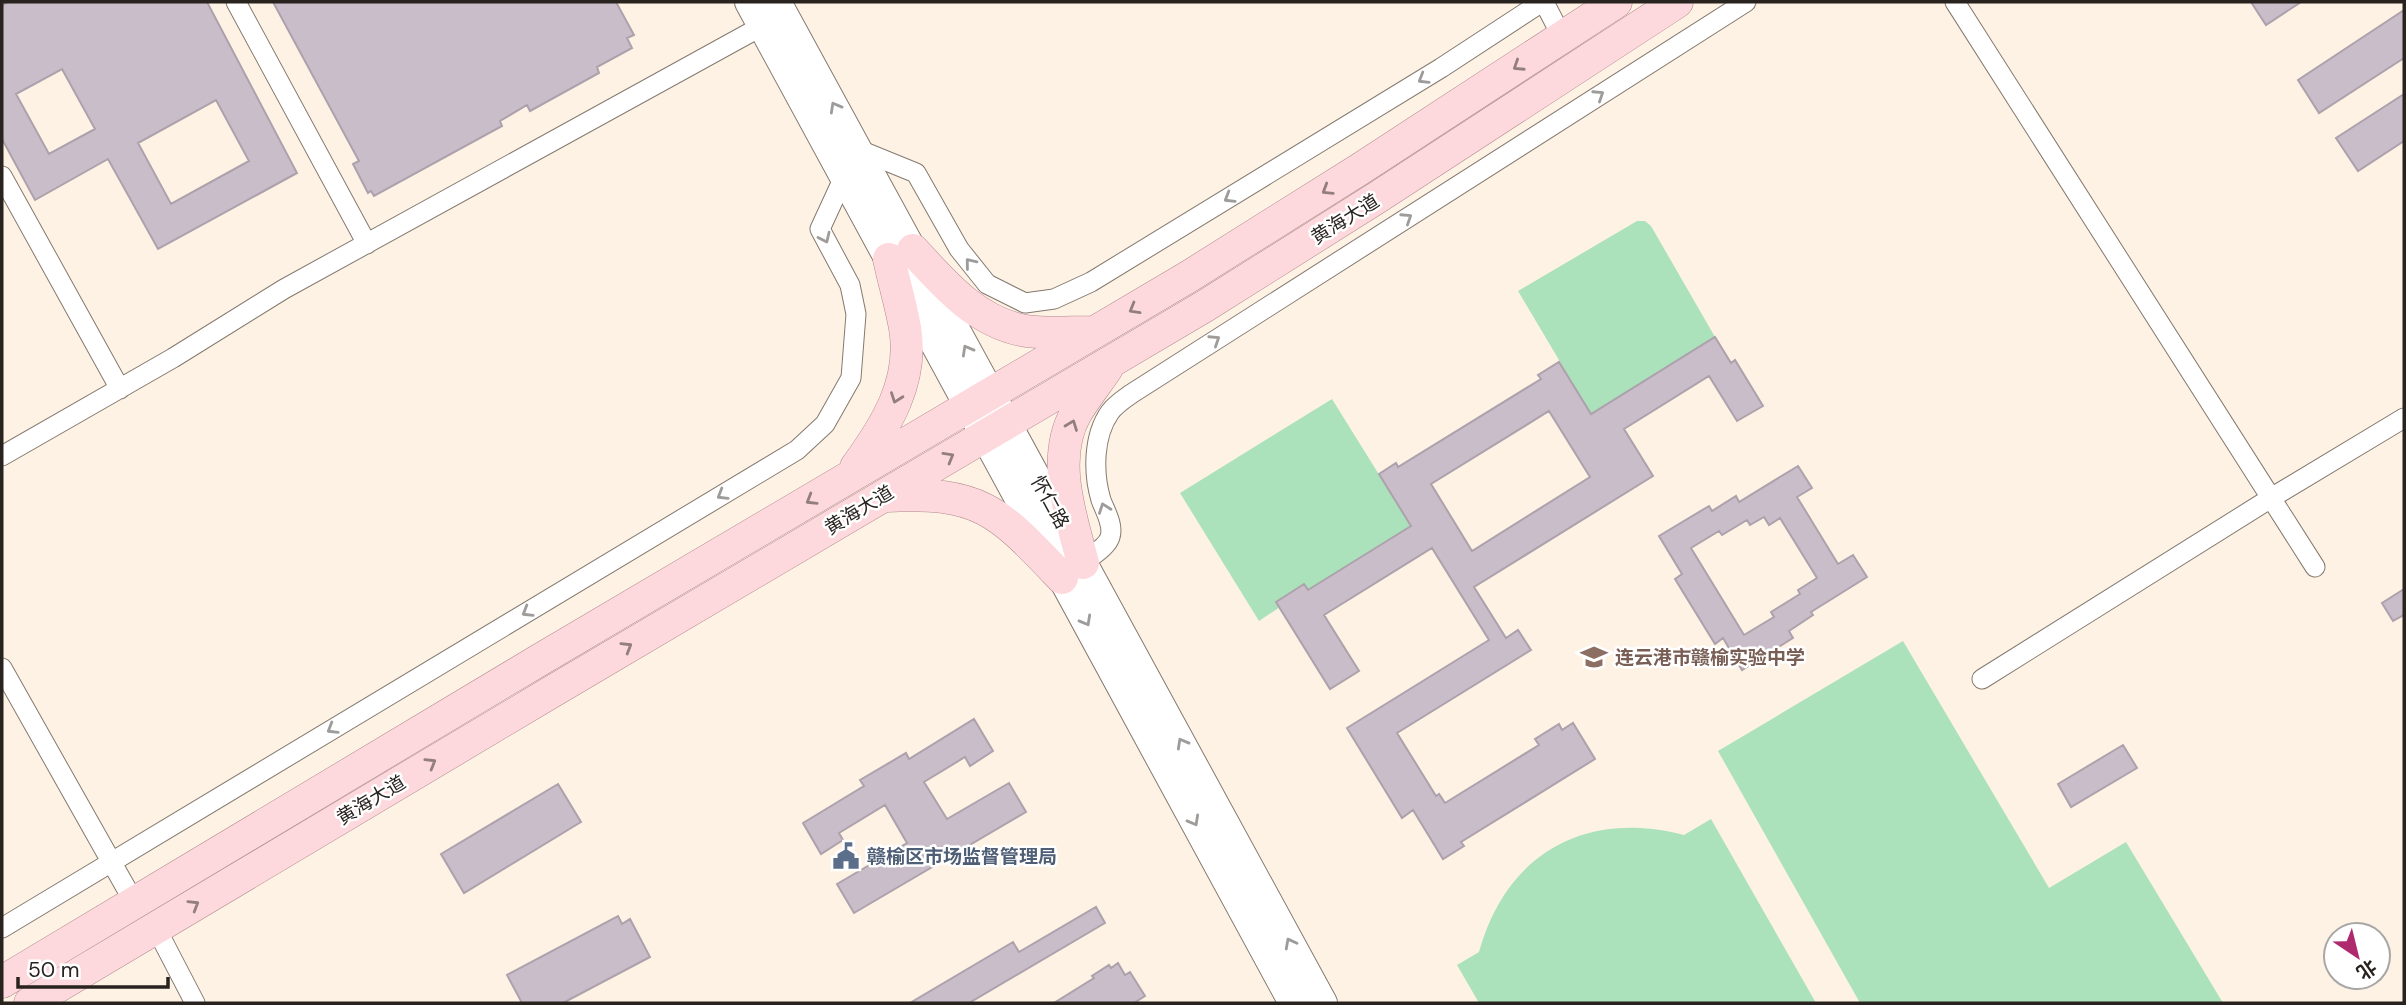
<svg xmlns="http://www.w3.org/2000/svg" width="2406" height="1005" font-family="'DM Sans','Noto Sans SC',sans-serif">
  <rect width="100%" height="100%" fill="#fef2e5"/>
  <path fill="#abe2bb" d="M 1637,221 L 1645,221 L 1651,226 L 1715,337 L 1591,414 L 1518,291 Z
    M 1332,399 L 1411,526 L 1308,590 L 1304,585 L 1277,602 L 1280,607 L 1259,621 L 1180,493 Z
    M 1903,641 L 2049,888 L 2126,842 L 2223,1003 L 1860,1003 L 1718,751 Z
    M 1711,819 L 1816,1003 L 1479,1003 L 1457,965 L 1479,952 C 1506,854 1585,809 1684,835 Z"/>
  <path fill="#c9bdc9" stroke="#ada1ac" stroke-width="2" fill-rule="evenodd" d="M 8,2 L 207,2 L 297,173 L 158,249 L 108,159 L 35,200 L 2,139 L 2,5 ZM 62,69 L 95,129 L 49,154 L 16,94 ZM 216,100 L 249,161 L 171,204 L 138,143 Z
    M 273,2 L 616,2 L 634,35 L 627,38 L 632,48 L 597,67 L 599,73 L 530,111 L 527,105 L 500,121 L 502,126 L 374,196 L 371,191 L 368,193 L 353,164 L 359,161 Z
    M 2251,2 L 2301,2 L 2266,25 Z
    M 2404,10 L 2404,58 L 2319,113 L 2298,80 Z
    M 2404,94 L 2404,141 L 2358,171 L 2336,138 Z
    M 1715,337 L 1731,363 L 1735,360 L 1763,406 L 1737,421 L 1709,376 L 1624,429 L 1653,476 L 1474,587 L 1506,638 L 1518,630 L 1531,650 L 1397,733 L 1436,796 L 1439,794 L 1445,803 L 1539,745 L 1535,739 L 1559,724 L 1562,730 L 1573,723 L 1595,759 L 1461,842 L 1464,846 L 1443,859 L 1413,810 L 1402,818 L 1347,728 L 1489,640 L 1432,548 L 1324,615 L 1359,671 L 1330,689 L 1276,602 L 1304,584 L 1308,590 L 1411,526 L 1379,474 L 1396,463 L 1398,467 L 1541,379 L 1538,375 L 1559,362 L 1591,414 ZM 1549,411 L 1590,477 L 1472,551 L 1431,484 Z
    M 1798,466 L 1812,488 L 1797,497 L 1838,564 L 1853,555 L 1867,577 L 1811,612 L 1813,615 L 1789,631 L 1793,638 L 1742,670 L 1723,638 L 1715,644 L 1675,579 L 1682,574 L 1659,536 L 1709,506 L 1712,511 L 1736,496 L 1739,502 ZM 1764,517 L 1769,525 L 1780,518 L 1817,578 L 1798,590 L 1800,594 L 1771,612 L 1774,617 L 1744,635 L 1691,548 L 1719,531 L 1722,535 L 1747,520 L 1750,525 Z
    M 2404,589 L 2404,615 L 2393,621 L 2382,603 Z
    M 974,719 L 993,751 L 970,766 L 965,757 L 924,782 L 947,819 L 1009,783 L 1026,812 L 854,913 L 837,884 L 907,843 L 885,805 L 839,833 L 843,840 L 821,854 L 803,823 L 864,786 L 860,780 L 906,753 L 909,759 Z
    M 2123,745 L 2137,768 L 2071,807 L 2058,784 Z
    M 558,784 L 581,822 L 464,893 L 441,854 Z
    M 1096,907 L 1105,923 L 969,1003 L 910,1003 L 1013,942 L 1019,952 Z
    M 618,916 L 622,924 L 630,919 L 650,957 L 563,1003 L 522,1003 L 507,975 Z
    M 1118,963 L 1125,975 L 1130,972 L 1145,996 L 1134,1003 L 1054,1003 L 1094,978 L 1092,976 L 1109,965 L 1111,968 Z"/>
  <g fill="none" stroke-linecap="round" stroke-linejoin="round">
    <defs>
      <path id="minor" d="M 236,2 L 367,244
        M 1544,2 L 1562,37
        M 1955,2 L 2315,567
        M 857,149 L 916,173 L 959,249 L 987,284 L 1025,303 L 1054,299 L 1091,282 L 1441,68 L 1542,2
        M 2,176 L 120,389
        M 2,456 L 173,358 L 284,289 L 762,26
        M 1083,563 C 1091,556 1107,547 1110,537 C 1114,525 1105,511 1101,500 C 1093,473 1093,436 1110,412 C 1115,405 1124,399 1131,394 L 1746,2
        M 2,668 L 134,902
        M 1982,679 L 2271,498 L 2404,418
        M 2,928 L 797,450 L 825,424 L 851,378 L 856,314 L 850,285 L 820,229 L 844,177
        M 156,928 L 195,1003"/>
      <path id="secondary" d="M 749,2 L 1293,1003
        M 777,2 L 1323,1003"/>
      <path id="primary" d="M 913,250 C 944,284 977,323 1026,331 C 1047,334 1070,332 1091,332
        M 856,467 C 886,426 914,381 905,328 C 901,305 894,282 889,259
        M 887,496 C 982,491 999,512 1062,578
        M 1083,563 C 1071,517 1050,459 1076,413 C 1085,398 1097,383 1107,368
        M 2,982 L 536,662 L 1188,277 L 1360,169 L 1616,2
        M 30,1003 L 553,691 L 1205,306 L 1378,197 L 1677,2"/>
    </defs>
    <use href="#minor" stroke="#84796e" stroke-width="21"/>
    <use href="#secondary" stroke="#84796e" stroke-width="30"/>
    <use href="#primary" stroke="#b2898d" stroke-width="33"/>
    <use href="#minor" stroke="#fff" stroke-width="19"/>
    <use href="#secondary" stroke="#fff" stroke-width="28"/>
    <use href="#primary" stroke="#fdd9de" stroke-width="32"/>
  </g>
  <defs><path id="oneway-chevron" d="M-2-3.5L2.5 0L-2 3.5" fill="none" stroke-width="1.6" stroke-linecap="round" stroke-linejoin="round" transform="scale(1.75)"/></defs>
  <g stroke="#927e7e">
    <use href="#oneway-chevron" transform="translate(1518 66) rotate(147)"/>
    <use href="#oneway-chevron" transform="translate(1327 190) rotate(148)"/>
    <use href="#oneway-chevron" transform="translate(1134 309) rotate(150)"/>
    <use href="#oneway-chevron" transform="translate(896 398) rotate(110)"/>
    <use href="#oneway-chevron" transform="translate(1072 425) rotate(-69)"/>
    <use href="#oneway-chevron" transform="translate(949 457) rotate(-30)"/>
    <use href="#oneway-chevron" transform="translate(811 500) rotate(149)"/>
    <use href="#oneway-chevron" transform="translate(627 647) rotate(-31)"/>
    <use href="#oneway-chevron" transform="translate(431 763) rotate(-31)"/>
    <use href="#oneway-chevron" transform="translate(194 905) rotate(-31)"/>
  </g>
  <g stroke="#9e9c9a">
    <use href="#oneway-chevron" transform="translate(1423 79) rotate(149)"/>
    <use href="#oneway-chevron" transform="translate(1599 95) rotate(-33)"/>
    <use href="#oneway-chevron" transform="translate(835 107) rotate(-119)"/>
    <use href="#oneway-chevron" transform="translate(1229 198) rotate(149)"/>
    <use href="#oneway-chevron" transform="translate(1407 218) rotate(-33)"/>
    <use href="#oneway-chevron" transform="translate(825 238) rotate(65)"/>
    <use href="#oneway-chevron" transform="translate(970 263) rotate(-129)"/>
    <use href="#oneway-chevron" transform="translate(1215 340) rotate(-33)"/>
    <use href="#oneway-chevron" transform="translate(967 350) rotate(-119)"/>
    <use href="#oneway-chevron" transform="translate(722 495) rotate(149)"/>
    <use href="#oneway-chevron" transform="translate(1104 508) rotate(-110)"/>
    <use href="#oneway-chevron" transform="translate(527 612) rotate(149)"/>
    <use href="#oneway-chevron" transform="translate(1086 621) rotate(61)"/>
    <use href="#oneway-chevron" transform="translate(332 729) rotate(149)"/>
    <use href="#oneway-chevron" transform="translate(1182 743) rotate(-119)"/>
    <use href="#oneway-chevron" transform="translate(1194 821) rotate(61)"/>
    <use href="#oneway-chevron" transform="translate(1290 943) rotate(-118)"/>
  </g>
  <defs>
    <symbol id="school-bare" viewBox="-9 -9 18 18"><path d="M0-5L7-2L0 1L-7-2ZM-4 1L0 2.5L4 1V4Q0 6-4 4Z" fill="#8d6e63" stroke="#fff" stroke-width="2.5" paint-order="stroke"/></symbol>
    <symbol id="civic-bare" viewBox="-9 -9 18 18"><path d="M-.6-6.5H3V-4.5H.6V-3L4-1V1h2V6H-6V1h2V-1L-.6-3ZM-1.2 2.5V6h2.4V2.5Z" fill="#5c6f8a" stroke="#fff" stroke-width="2.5" paint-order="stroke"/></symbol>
  </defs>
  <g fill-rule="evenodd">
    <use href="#school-bare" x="1575" y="638" width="38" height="38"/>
    <use href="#civic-bare" x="827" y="837" width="38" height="38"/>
  </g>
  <g text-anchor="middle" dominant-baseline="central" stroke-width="5" stroke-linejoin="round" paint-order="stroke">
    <g font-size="19" fill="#28231f" stroke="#fff">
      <text transform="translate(1345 219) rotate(-32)">黄海大道</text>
      <text transform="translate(1050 502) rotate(61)">怀仁路</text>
      <text transform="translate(859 510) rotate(-31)">黄海大道</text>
      <text transform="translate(371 800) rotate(-31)">黄海大道</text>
    </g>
    <g font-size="19" font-weight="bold" fill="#785e54" stroke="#fff" text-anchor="start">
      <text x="1615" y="657">连云港市赣榆实验中学</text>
    </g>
    <g font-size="19" font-weight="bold" fill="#4e5e75" stroke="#fff" text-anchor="start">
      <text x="867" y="856">赣榆区市场监督管理局</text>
    </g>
  </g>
  <rect width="2406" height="1005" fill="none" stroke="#28231f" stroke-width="7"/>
  <g transform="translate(2357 956) rotate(145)"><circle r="33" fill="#ffffff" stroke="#a9a7a5" stroke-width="2"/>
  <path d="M0-5L12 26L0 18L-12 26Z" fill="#af296f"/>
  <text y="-10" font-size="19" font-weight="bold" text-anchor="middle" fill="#28231f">北</text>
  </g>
  <path d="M18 977v10h150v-10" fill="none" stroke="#28231f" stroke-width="3.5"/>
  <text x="28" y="977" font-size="21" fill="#28231f" stroke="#ffffff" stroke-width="5" paint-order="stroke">50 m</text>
</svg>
